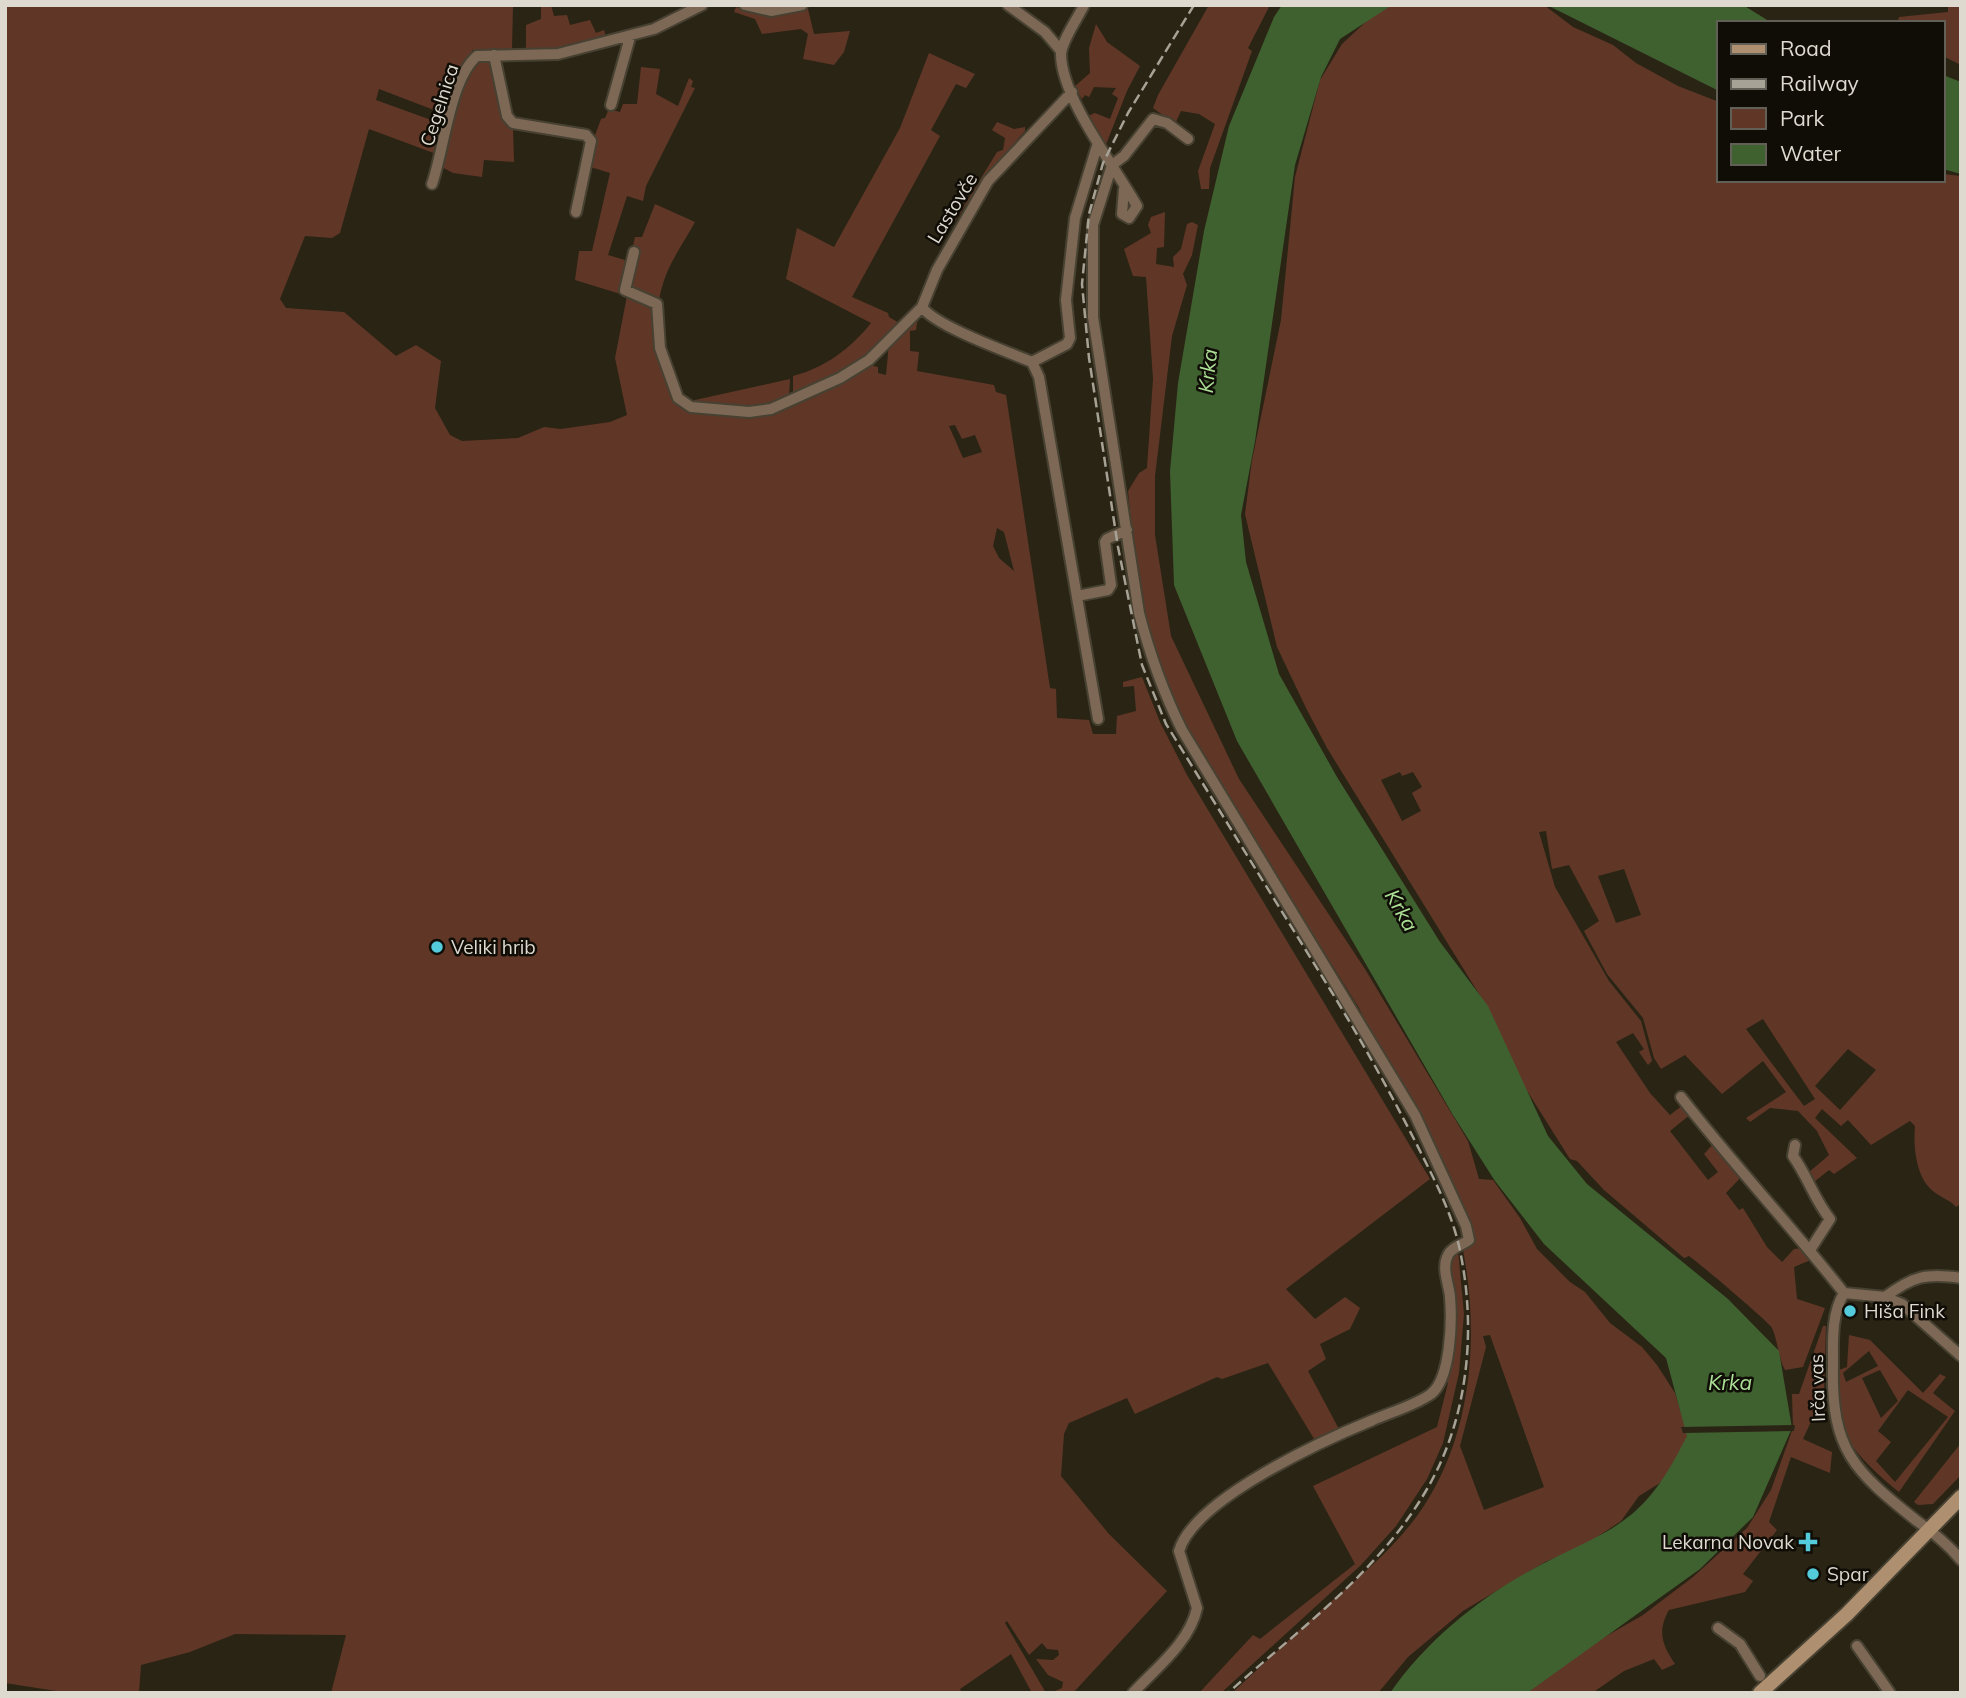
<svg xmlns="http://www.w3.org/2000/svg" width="1966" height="1698" font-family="Mulish,sans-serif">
  <rect width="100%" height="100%" fill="#2a2414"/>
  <path fill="#603727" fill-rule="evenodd" d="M 5,5 L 513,5 L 512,49 L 472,50 L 475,54 L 466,60 L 447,115 L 379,89 L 376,100 L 445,125 L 439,155 L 369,129 L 340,233 L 332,238 L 305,236 L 280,299 L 286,308 L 344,312 L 396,356 L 416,345 L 441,361 L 435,408 L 450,435 L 462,441 L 518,438 L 544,427 L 561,429 L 610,422 L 627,415 L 615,358 L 627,296 L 575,280 L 579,251 L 592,251 L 610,173 L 584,165 L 601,119 L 605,118 L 609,109 L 620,112 L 623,104 L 637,104 L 641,67 L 660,69 L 656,94 L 678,106 L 689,78 L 693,81 L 691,87 L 695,88 L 646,186 L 643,201 L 627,196 L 608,255 L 625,260 L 622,283 L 628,295 L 630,292 L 626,284 L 628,273 L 632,272 L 633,265 L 629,264 L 635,237 L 642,237 L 655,204 L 695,222 C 686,239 673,257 666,275 C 651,315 649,374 686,402 L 790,379 L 789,399 C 752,413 730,404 694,405 L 694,411 L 754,415 L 770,412 L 836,383 L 865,364 L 878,367 L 878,373 L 886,375 L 889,343 L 918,316 L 916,330 L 910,331 L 910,351 L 919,352 L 917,371 L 994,385 L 996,392 L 1006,395 L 1050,688 L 1056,689 L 1057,718 L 1089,720 L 1093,734 L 1116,734 L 1117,716 L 1136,711 L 1134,686 L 1123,687 L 1123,682 L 1142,677 L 1160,722 L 1187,775 L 1430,1179 L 1286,1289 L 1315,1319 L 1345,1297 L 1360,1308 L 1350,1329 L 1320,1344 L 1326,1359 L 1308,1371 L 1340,1431 L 1316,1442 L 1268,1363 L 1222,1379 L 1217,1377 L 1135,1414 L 1127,1398 L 1069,1423 L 1064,1434 L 1061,1476 L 1109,1534 L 1167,1591 L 1073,1693 L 1050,1693 L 1062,1688 L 1063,1682 L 1048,1675 L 1036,1659 L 1053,1660 L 1059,1655 L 1058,1650 L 1047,1649 L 1042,1643 L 1029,1655 L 1007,1621 L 1005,1623 L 1046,1693 L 1032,1693 L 1011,1654 L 960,1689 L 962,1693 L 331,1693 L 346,1635 L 235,1634 L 190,1652 L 141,1665 L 139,1693 L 69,1693 L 5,1683 ZM 955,425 L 962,439 L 975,435 L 982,452 L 963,458 L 949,426 ZM 997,528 L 1004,532 L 1014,571 L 999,558 L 993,546 Z
    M 541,5 L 551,5 L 554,16 L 567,15 L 570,25 L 590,20 L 596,33 L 604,30 L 606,37 L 562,50 L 526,51 L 526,25 L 541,19 Z
    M 1209,5 L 1270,5 L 1248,48 L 1252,51 L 1210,168 L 1209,189 L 1201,189 L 1198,171 L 1215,124 L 1199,114 L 1181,111 L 1175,124 L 1153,108 L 1158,95 Z
    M 1384,5 L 1544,5 L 1573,27 L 1613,45 L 1636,63 L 1678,86 L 1719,102 L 1719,180 L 1943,180 L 1943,174 L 1961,176 L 1961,1204 L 1956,1207 C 1949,1199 1941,1198 1933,1191 C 1916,1178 1913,1146 1915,1126 L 1910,1121 L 1871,1145 L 1848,1120 L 1841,1126 L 1822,1109 L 1815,1118 L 1857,1158 L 1834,1174 L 1829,1170 L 1814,1182 L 1808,1173 L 1829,1155 L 1817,1131 L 1798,1111 L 1770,1108 L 1750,1122 L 1746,1118 L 1786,1092 L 1763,1061 L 1722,1094 L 1685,1055 L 1661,1069 L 1654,1058 L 1643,1018 L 1607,974 L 1584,931 L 1599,921 L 1569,865 L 1552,869 L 1546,831 L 1539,832 L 1555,887 L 1609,981 L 1641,1021 L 1652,1061 L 1648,1065 L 1639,1052 L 1644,1049 L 1633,1033 L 1616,1042 L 1650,1093 L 1670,1115 L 1683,1105 L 1691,1114 L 1670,1131 L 1708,1180 L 1718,1172 L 1704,1154 L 1714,1143 L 1742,1176 L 1726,1193 L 1739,1210 L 1743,1208 L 1767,1247 L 1782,1262 L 1794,1249 L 1804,1248 L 1813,1259 L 1794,1267 L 1797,1299 L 1825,1308 L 1803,1367 L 1785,1370 C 1778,1357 1778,1341 1772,1328 C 1769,1322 1699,1263 1689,1256 L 1684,1258 L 1604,1190 L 1577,1161 L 1570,1159 L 1524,1086 L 1484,1002 L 1327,748 L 1306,708 L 1277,647 L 1250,535 L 1245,514 L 1252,460 L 1281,320 L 1295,177 L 1320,80 L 1342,44 ZM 1400,772 L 1402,776 L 1413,772 L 1422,787 L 1412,793 L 1421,811 L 1402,821 L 1381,780 ZM 1624,869 L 1641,915 L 1616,923 L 1598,876 ZM 1763,1019 L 1815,1099 L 1804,1106 L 1746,1029 ZM 1848,1049 L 1876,1070 L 1840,1110 L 1815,1086 Z
    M 1948,5 L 1961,5 L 1961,65 L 1943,56 L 1943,23 L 1897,23 L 1899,17 L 1948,12 Z
    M 736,7 L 758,14 L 808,9 L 814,34 L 850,31 L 844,52 L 834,65 L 803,59 L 808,34 L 801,29 L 762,34 L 755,19 L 734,12 Z
    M 1096,24 L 1107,42 L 1140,66 L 1127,91 L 1105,147 L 1101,147 L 1088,116 L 1095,113 L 1110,119 L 1118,98 L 1112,94 L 1116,88 L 1094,87 L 1089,97 L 1085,95 L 1082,99 L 1074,87 L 1090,73 L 1089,48 Z
    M 929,53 L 975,74 L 966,88 L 956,84 L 931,130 L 940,136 L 852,297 L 888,313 L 889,317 L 901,324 L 848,370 L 793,397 L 793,376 C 825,368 851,348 871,323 L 786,279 L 797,228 L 834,247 L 900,128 Z
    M 492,57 L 504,121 L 513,127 L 514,162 L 484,160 L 482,177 L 453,173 L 440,166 L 456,101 L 474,60 Z
    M 997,122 L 1014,129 L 1025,127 L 1025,131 L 983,179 L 948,232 L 997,152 L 1003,150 L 1005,138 L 992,130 Z
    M 1165,212 L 1164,247 L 1157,248 L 1156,264 L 1174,267 L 1173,257 L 1181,249 L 1187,224 L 1192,222 L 1198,225 L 1192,255 L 1183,274 L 1187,285 L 1172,336 L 1155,476 L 1155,535 L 1171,636 L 1239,779 L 1365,969 L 1468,1141 L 1479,1179 L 1493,1180 L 1520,1218 L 1537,1249 L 1570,1282 L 1585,1292 L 1610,1323 L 1642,1347 L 1657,1365 L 1675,1393 L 1688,1435 L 1678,1458 L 1660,1483 L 1639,1496 L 1621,1521 L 1585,1545 L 1545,1562 L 1463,1611 L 1408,1657 L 1378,1693 L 1232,1693 C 1261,1667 1289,1639 1318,1613 C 1352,1583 1390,1553 1417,1516 C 1472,1440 1480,1338 1463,1250 L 1472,1242 L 1359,1008 L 1216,779 L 1176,711 L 1151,655 L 1134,552 L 1128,491 L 1139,473 L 1147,468 L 1153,379 L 1146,277 L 1133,276 L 1124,249 L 1151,233 L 1148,225 L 1151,217 ZM 1490,1335 L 1544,1487 L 1484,1510 L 1460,1446 L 1486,1347 L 1483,1336 Z
    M 1458,1250 L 1464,1314 L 1459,1373 L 1443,1443 L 1427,1479 L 1396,1526 L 1361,1565 L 1221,1693 L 1199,1693 L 1253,1635 L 1260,1639 L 1355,1564 L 1313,1486 L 1437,1427 L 1448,1383 L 1444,1381 L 1449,1259 Z
    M 1823,1326 L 1826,1326 L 1824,1393 L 1803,1439 L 1832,1452 L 1830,1473 L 1791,1457 L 1769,1522 L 1777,1530 L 1743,1574 L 1753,1581 L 1745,1592 L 1669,1610 C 1657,1631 1662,1645 1675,1664 L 1662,1670 L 1654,1659 L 1624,1671 L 1592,1693 L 1528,1693 L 1556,1665 L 1643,1615 L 1693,1577 L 1747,1528 L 1771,1490 L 1793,1428 L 1792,1394 L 1799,1394 Z
    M 1849,1335 L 1870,1340 L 1923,1393 L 1940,1374 L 1946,1377 L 1933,1393 L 1955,1411 L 1899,1492 C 1876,1473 1849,1450 1839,1421 C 1834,1406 1837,1386 1836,1371 L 1847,1367 ZM 1869,1351 L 1878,1366 L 1846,1382 L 1843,1373 ZM 1880,1370 L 1898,1401 L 1881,1418 L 1862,1378 ZM 1908,1390 L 1948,1417 L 1895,1482 L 1876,1461 L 1891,1442 L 1878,1431 Z
    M 1961,1443 L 1961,1475 L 1933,1504 L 1918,1505 L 1914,1502 Z"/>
  <path fill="#3f6130" d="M 1282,5 L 1392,5 L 1340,39 L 1321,77 L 1295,165 L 1255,441 L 1241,515 L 1246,562 L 1279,674 L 1337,777 L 1440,942 L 1488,1006 L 1548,1136 L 1587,1184 L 1728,1299 L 1779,1351 L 1792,1428 L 1753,1517 L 1700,1569 L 1527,1693 L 1390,1693 C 1432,1633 1492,1588 1558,1556 C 1584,1543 1609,1533 1632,1514 C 1657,1493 1672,1465 1687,1436 L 1666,1358 L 1544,1244 L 1495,1181 L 1453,1115 L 1237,741 L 1174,585 L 1170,471 L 1178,383 L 1204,231 L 1229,126 L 1274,17 Z
    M 1547,5 L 1743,5 L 1772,23 L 1719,23 L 1719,91 Z
    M 1943,75 L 1961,82 L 1961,174 L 1943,169 Z"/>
  <path fill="#2a2414" d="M 1795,1425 L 1794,1431 L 1683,1433 L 1681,1427 Z"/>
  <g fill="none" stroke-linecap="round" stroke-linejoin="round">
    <defs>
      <path id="minor" d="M 745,5 L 771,11 L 802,5
        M 1008,5 L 1045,32 L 1061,51
        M 1084,5 C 1078,18 1062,40 1061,54 C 1061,98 1116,168 1137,206 L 1129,218 L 1122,214 L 1124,189
        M 494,55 L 507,116 L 513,123 L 586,135 L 591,141 L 576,212
        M 611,105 L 630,37
        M 1112,165 L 1093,225 L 1093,317 L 1139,613 C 1150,655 1163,692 1182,730 L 1415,1115 L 1466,1226 L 1469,1240 C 1462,1245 1451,1248 1448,1255 C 1441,1268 1449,1284 1450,1297 C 1452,1321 1451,1378 1431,1394 C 1414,1406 1391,1412 1373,1420 C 1324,1440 1194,1499 1179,1551 L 1197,1608 C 1190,1642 1156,1668 1133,1693
        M 1112,165 L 1124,156 L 1153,119 L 1167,123 L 1188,139
        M 432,184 C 444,150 450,79 477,56 L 558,54 L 654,29 L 702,5
        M 634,252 L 625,290 L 657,304 L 660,348 L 678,398 L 691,407 L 749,412 L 771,409 L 840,378 L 869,360 L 922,307 L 937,270 L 988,181 L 1072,92
        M 922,307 C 935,326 1008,352 1032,362 L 1067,344 L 1070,338 L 1066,300 L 1075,218 L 1097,146
        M 1032,362 L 1039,377 L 1098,719
        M 1077,596 L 1108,590 L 1111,585 L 1105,542 L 1107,539 L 1127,530
        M 1681,1097 C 1733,1164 1791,1226 1844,1293 L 1885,1297 L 1902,1304 L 1961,1356
        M 1795,1145 L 1793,1156 C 1808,1177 1814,1199 1830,1219 L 1810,1250
        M 1844,1293 C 1831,1314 1833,1343 1833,1366 C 1831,1450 1854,1471 1917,1521 C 1933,1533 1948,1544 1961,1560
        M 1885,1297 C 1913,1276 1926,1273 1961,1278
        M 1718,1628 L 1740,1644 L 1760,1676
        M 1857,1646 L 1890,1693"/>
      <path id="secondary" d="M 1760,1693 L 1847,1614 L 1961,1497"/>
    </defs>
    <use href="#minor" stroke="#474132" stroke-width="14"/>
    <use href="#secondary" stroke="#474132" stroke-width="18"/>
    <use href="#minor" stroke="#7c6855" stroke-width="10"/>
    <use href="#secondary" stroke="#ae8f70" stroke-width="14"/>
    <path stroke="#a6a296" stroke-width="2.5" stroke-dasharray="10 5" stroke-linecap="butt" d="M 1194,5 L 1128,113 L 1103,163 L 1089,214 L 1082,284 L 1089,358 L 1118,547 L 1142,665 L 1166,724 C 1221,813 1276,902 1331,991 C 1361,1040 1389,1090 1415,1141 C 1432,1175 1450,1208 1459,1246 C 1477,1327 1469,1417 1427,1489 C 1380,1571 1297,1631 1228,1693"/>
  </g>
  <g fill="#53cbdb" stroke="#100d07" stroke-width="2.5">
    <circle cx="437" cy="947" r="7"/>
    <circle cx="1850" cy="1311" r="7"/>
    <path d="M1804.5 1531.5h7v7h7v7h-7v7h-7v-7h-7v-7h7z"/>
    <circle cx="1813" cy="1574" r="7"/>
  </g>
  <g text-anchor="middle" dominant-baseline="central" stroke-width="5" stroke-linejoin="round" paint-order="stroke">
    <g font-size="19" fill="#dedad0" stroke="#100d07">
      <text transform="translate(439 105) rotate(-72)">Cegelnica</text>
      <text transform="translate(952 208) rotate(-59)">Lastovče</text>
      <text transform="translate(1817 1388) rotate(-92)">Irča vas</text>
    </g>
    <g font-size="19" fill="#dedad0" stroke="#100d07" text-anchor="start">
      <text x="451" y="947">Veliki hrib</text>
      <text x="1864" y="1311">Hiša Fink</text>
      <text x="1794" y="1542" text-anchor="end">Lekarna Novak</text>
      <text x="1827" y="1574">Spar</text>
    </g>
    <g font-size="21" font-style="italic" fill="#abdf95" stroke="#100d07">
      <text transform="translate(1207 371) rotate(-84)">Krka</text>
      <text transform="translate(1402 910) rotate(60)">Krka</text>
      <text x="1730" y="1382">Krka</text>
    </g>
  </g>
  <rect width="1966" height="1698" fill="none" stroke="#dedad0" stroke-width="14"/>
  <rect x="1717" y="21" width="228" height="161" fill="#100d07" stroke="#625f57" stroke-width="2"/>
  <rect x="1731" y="44" width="35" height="10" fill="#ae8f70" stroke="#625f57" stroke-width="2"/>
  <text x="1780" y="56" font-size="21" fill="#dedad0">Road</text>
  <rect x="1731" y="79" width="35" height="10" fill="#a6a296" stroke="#625f57" stroke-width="2"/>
  <text x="1780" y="91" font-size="21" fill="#dedad0">Railway</text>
  <rect x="1731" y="108" width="35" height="21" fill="#603727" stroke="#625f57" stroke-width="2"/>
  <text x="1780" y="126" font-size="21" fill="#dedad0">Park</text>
  <rect x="1731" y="144" width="35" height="21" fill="#3f6130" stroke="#625f57" stroke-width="2"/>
  <text x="1780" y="161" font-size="21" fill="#dedad0">Water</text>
</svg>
